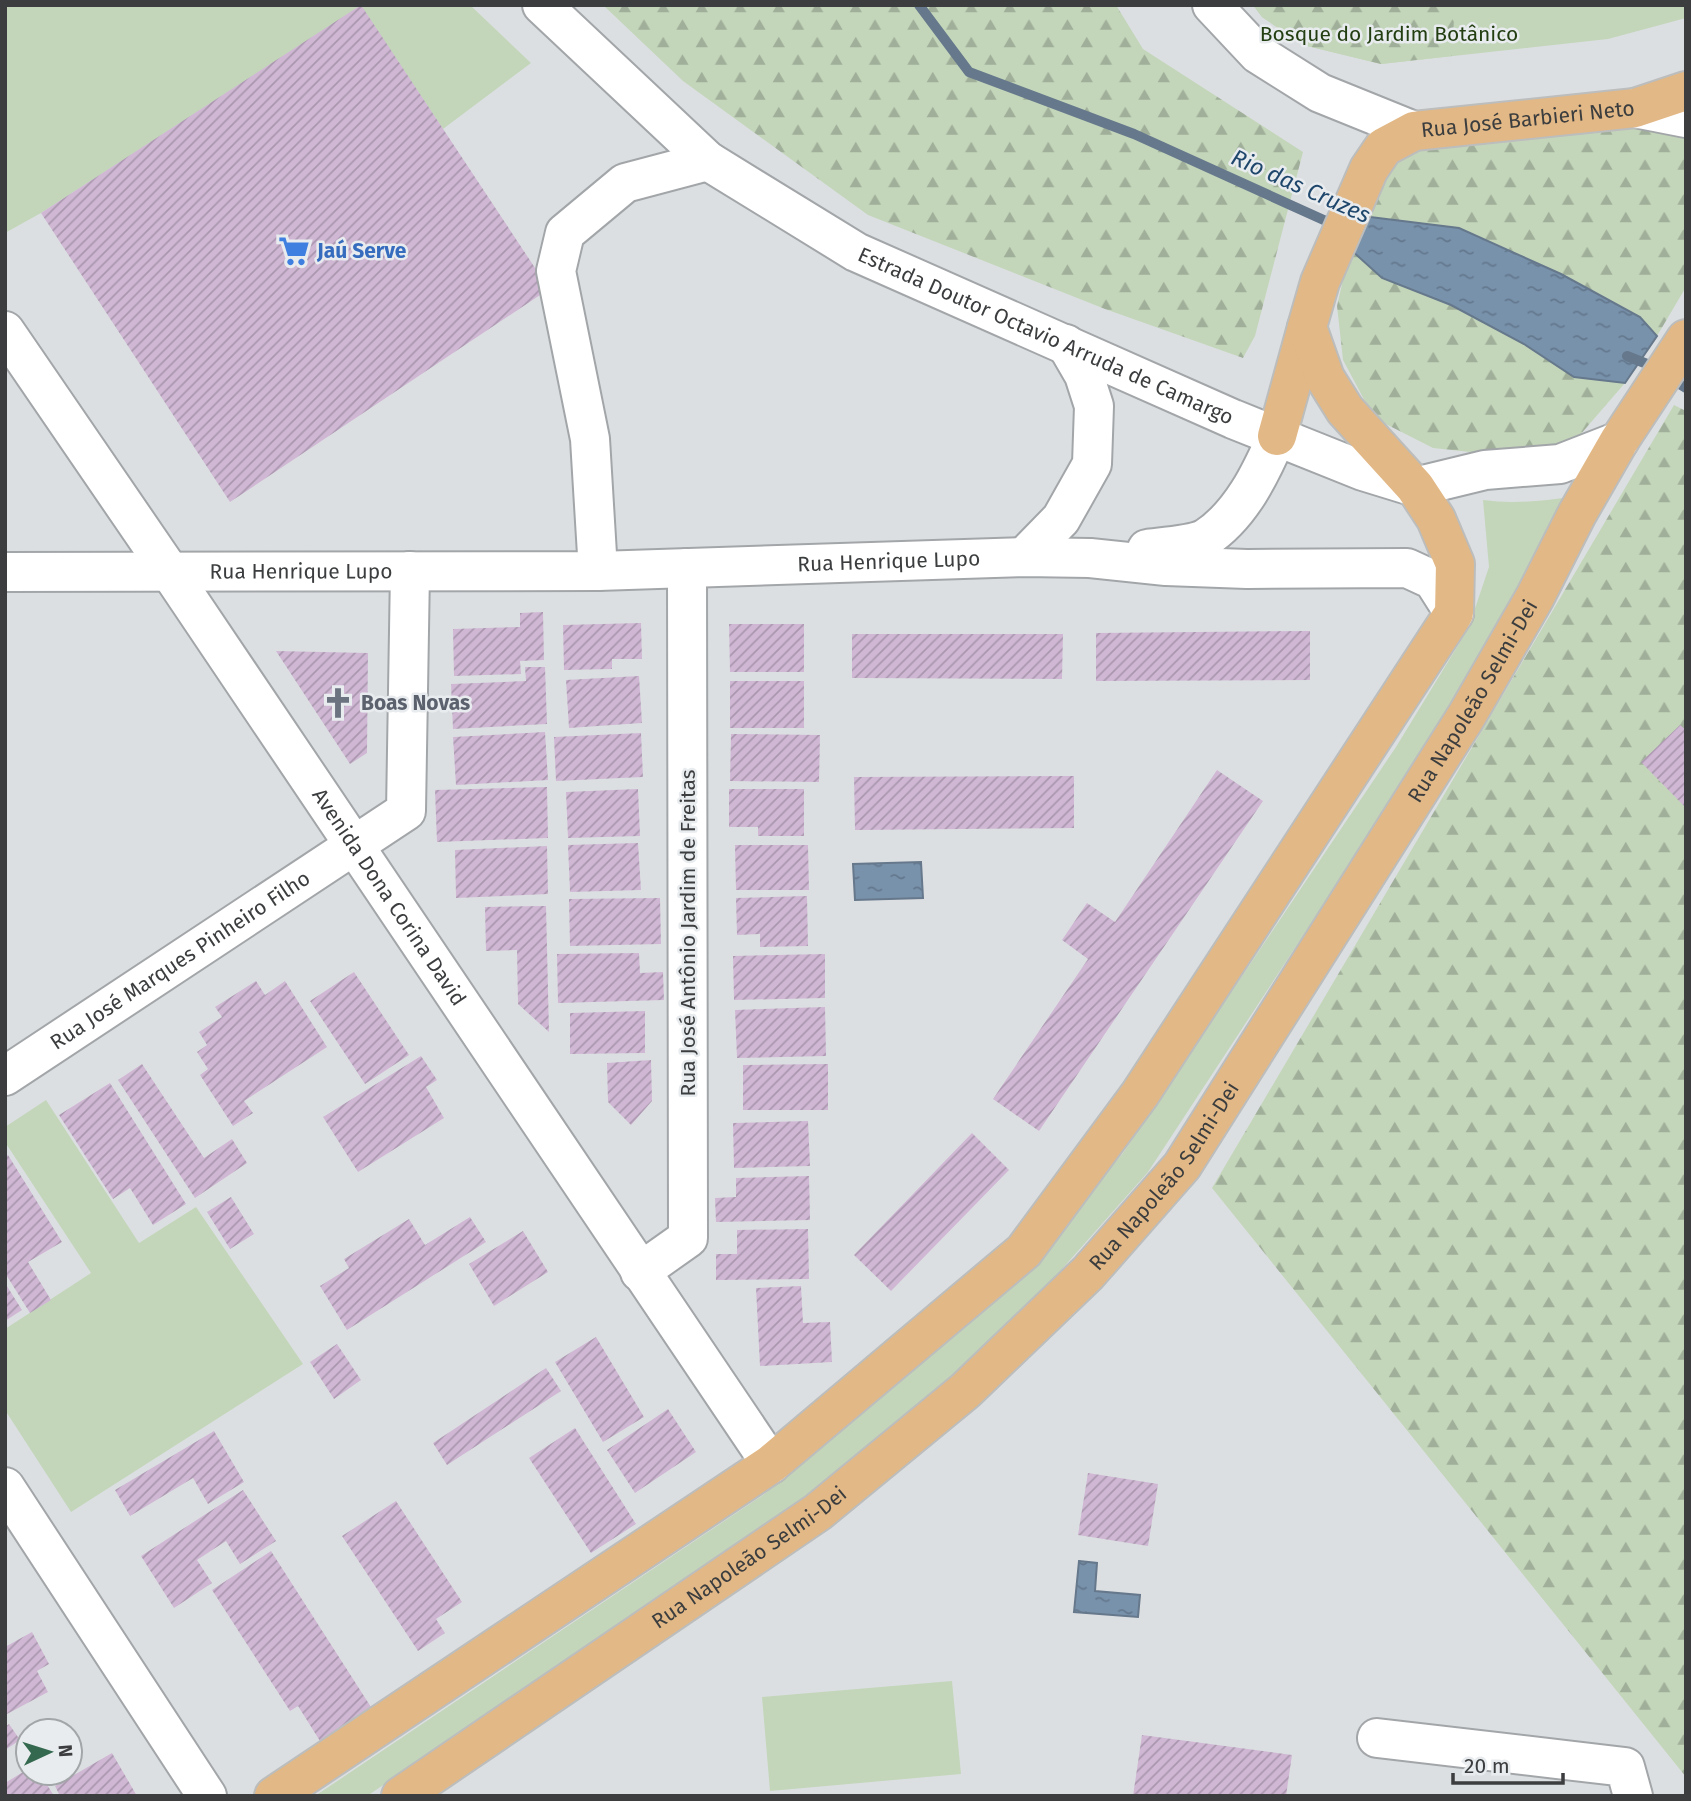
<svg xmlns="http://www.w3.org/2000/svg" width="1691" height="1801" font-family="'Fira Sans',sans-serif">
  <defs>
    <pattern id="forest-firs" width="22" height="20" patternUnits="userSpaceOnUse" patternTransform="scale(1.75)"><rect width="22" height="20" fill="#c3d6ba"/><path d="M5 1l3.5 6h-7zM16 11l3.5 6h-7z" fill="#a0af99"/></pattern>
    <pattern id="water-ripples" width="26" height="14" patternUnits="userSpaceOnUse" patternTransform="scale(1.75)"><rect width="26" height="14" fill="#7892ac"/><path d="M2 4q2-2 4 0t4 0M15 11q2-2 4 0t4 0" fill="none" stroke="#64788d"/></pattern>
    <pattern id="building-hatch" width="6" height="6" patternUnits="userSpaceOnUse" patternTransform="scale(1.75)"><rect width="6" height="6" fill="#d0b8d5"/><path d="M-1 1l2-2M0 6l6-6M5 7l2-2" fill="none" stroke="#aa97ae"/></pattern>
  </defs>
  <rect width="100%" height="100%" fill="#dcdfe2"/>
  <path fill="#c3d6ba" d="M 5,5 L 470,5 L 531,63 L 443,129 L 361,6 L 41,213 L 5,233 Z
    M 1253,5 L 1686,5 L 1686,18 L 1608,39 L 1381,64 L 1303,45 L 1262,17 Z
    M 1571,497 L 1453,707 L 1148,1172 L 1039,1295 L 933,1401 L 808,1500 L 367,1796 L 315,1796 L 763,1495 L 892,1389 L 1017,1279 L 1123,1153 L 1396,747 L 1468,629 L 1489,567 L 1483,500 C 1513,504 1541,501 1571,497 Z
    M 46,1100 L 139,1243 L 196,1207 L 303,1364 L 71,1512 L 5,1410 L 5,1329 L 91,1273 L 5,1142 L 5,1127 Z
    M 952,1681 L 961,1774 L 770,1791 L 762,1697 Z"/>
  <path fill="url(#forest-firs)" d="M 603,5 L 1116,5 L 1143,49 L 1303,152 L 1255,336 L 1243,358 L 1105,309 L 868,215 L 683,81 Z
    M 1253,5 L 1449,5 L 1454,18 L 1452,56 L 1381,64 L 1303,45 L 1262,17 Z
    M 1686,119 L 1686,287 L 1657,336 L 1640,317 L 1561,274 L 1459,228 L 1362,216 L 1387,157 L 1483,126 Z
    M 1350,249 L 1382,278 L 1451,305 L 1524,344 L 1574,377 L 1625,383 L 1580,435 L 1526,458 L 1433,448 L 1374,418 L 1343,360 L 1337,306 Z
    M 1674,405 L 1686,411 L 1686,1777 L 1212,1188 Z"/>
  <path fill="url(#water-ripples)" stroke="#66788b" stroke-width="2" d="M 1362,216 L 1459,228 L 1561,274 L 1640,317 L 1657,336 L 1625,383 L 1574,377 L 1524,344 L 1451,305 L 1382,278 L 1350,249 Z
    M 921,862 L 923,898 L 855,900 L 853,864 Z
    M 1079,1561 L 1097,1563 L 1095,1591 L 1140,1595 L 1138,1617 L 1074,1612 Z"/>
  <g fill="none" stroke-linecap="round" stroke-linejoin="round">
    <path stroke="#66788b" stroke-width="10" d="M 919,5 L 969,72 L 1134,134 L 1337,226
      M 1627,356 L 1647,364 L 1686,388"/>
  </g>
  <path fill="url(#building-hatch)" d="M 361,5 L 549,289 L 230,502 L 41,213 Z
    M 543,612 L 544,660 L 520,661 L 521,674 L 454,676 L 453,629 L 520,627 L 520,613 Z
    M 641,623 L 642,659 L 612,659 L 612,669 L 564,670 L 563,625 Z
    M 729,624 L 804,624 L 804,672 L 730,672 Z
    M 1310,631 L 1310,680 L 1096,681 L 1096,633 Z
    M 852,634 L 1063,634 L 1062,679 L 852,678 Z
    M 276,651 L 368,653 L 367,753 L 350,764 Z
    M 525,667 L 545,667 L 547,724 L 453,729 L 451,684 L 526,681 Z
    M 639,676 L 642,723 L 569,728 L 566,680 Z
    M 730,681 L 804,681 L 804,728 L 730,728 Z
    M 1680,725 L 1686,730 L 1686,808 L 1641,762 Z
    M 545,732 L 548,780 L 456,785 L 453,737 Z
    M 641,733 L 643,777 L 556,781 L 554,737 Z
    M 731,734 L 820,735 L 819,782 L 730,781 Z
    M 1217,770 L 1263,801 L 1039,1131 L 993,1099 L 1088,959 L 1062,940 L 1087,903 L 1115,922 Z
    M 1074,776 L 1074,828 L 855,830 L 854,777 Z
    M 547,787 L 548,838 L 437,842 L 435,790 Z
    M 638,789 L 640,836 L 568,838 L 566,792 Z
    M 729,789 L 804,789 L 804,836 L 758,836 L 758,827 L 729,827 Z
    M 638,843 L 641,890 L 570,892 L 568,845 Z
    M 735,845 L 808,845 L 809,890 L 736,890 Z
    M 547,846 L 548,894 L 456,898 L 455,850 Z
    M 807,896 L 808,946 L 760,947 L 760,934 L 737,935 L 736,898 Z
    M 660,898 L 661,944 L 570,946 L 569,899 Z
    M 546,906 L 549,1032 L 518,1004 L 517,950 L 486,951 L 485,907 Z
    M 639,953 L 640,973 L 663,972 L 664,1000 L 558,1003 L 557,954 Z
    M 825,954 L 825,998 L 734,1000 L 733,956 Z
    M 354,972 L 409,1055 L 365,1084 L 310,1001 Z
    M 256,981 L 265,995 L 285,981 L 327,1047 L 244,1101 L 253,1113 L 233,1126 L 200,1075 L 208,1069 L 197,1052 L 207,1045 L 199,1032 L 222,1017 L 215,1007 Z
    M 825,1007 L 826,1056 L 737,1058 L 735,1010 Z
    M 645,1011 L 645,1053 L 570,1054 L 570,1013 Z
    M 421,1056 L 437,1080 L 426,1087 L 444,1118 L 358,1172 L 323,1117 Z
    M 651,1060 L 652,1101 L 631,1125 L 608,1102 L 607,1063 Z
    M 142,1064 L 204,1158 L 232,1139 L 247,1163 L 195,1198 L 118,1080 Z
    M 828,1064 L 828,1110 L 743,1110 L 743,1065 Z
    M 110,1083 L 186,1204 L 153,1225 L 130,1188 L 113,1199 L 59,1115 Z
    M 808,1121 L 810,1166 L 734,1168 L 733,1123 Z
    M 972,1133 L 1009,1170 L 891,1291 L 854,1255 Z
    M 8,1155 L 62,1242 L 28,1262 L 51,1300 L 30,1313 L 5,1273 L 5,1157 Z
    M 809,1176 L 810,1220 L 716,1222 L 715,1198 L 736,1197 L 736,1178 Z
    M 231,1197 L 254,1234 L 230,1249 L 207,1212 Z
    M 470,1217 L 486,1242 L 347,1330 L 320,1286 L 349,1268 L 344,1259 L 409,1219 L 425,1245 Z
    M 808,1229 L 809,1279 L 716,1280 L 716,1254 L 737,1254 L 737,1230 Z
    M 523,1231 L 548,1272 L 494,1306 L 469,1264 Z
    M 5,1283 L 22,1310 L 5,1321 Z
    M 801,1286 L 803,1323 L 830,1322 L 832,1362 L 760,1366 L 756,1288 Z
    M 596,1337 L 644,1417 L 603,1442 L 555,1362 Z
    M 337,1344 L 361,1380 L 334,1399 L 310,1362 Z
    M 546,1368 L 561,1391 L 447,1465 L 433,1443 Z
    M 668,1409 L 696,1452 L 635,1493 L 607,1450 Z
    M 575,1428 L 636,1524 L 591,1553 L 529,1458 Z
    M 214,1431 L 244,1482 L 208,1504 L 193,1478 L 130,1516 L 115,1490 Z
    M 1088,1473 L 1158,1484 L 1148,1546 L 1078,1535 Z
    M 243,1490 L 276,1541 L 240,1564 L 226,1541 L 197,1560 L 212,1583 L 174,1608 L 141,1556 Z
    M 396,1501 L 462,1602 L 436,1619 L 445,1633 L 418,1651 L 342,1536 Z
    M 271,1551 L 371,1707 L 320,1741 L 298,1706 L 290,1711 L 212,1590 Z
    M 32,1632 L 49,1664 L 37,1671 L 48,1692 L 7,1714 L 5,1710 L 5,1647 Z
    M 9,1724 L 20,1740 L 5,1750 L 5,1727 Z
    M 1142,1735 L 1292,1755 L 1286,1796 L 1133,1796 Z
    M 112,1753 L 137,1796 L 60,1796 L 55,1786 Z
    M 28,1769 L 28,1773 L 40,1773 L 54,1796 L 5,1796 L 5,1783 Z"/>
  <g fill="none" stroke-linecap="round" stroke-linejoin="round">
    <defs>
      <g id="minor">
        <path id="s1" d="M 542,5 L 708,161 L 856,252 L 1233,419 L 1363,471 L 1415,487 L 1485,470 L 1560,464 L 1619,441"/>
        <path d="M 1212,5 L 1258,54 L 1320,93 L 1414,131"/>
        <path d="M 1635,108 L 1686,118"/>
        <path id="s2" d="M 5,331 L 170,572 L 771,1464"/>
        <path d="M 1147,549 C 1162,547 1194,545 1206,538 C 1241,515 1261,473 1277,436"/>
        <path d="M 1024,557 L 1061,519 L 1092,464 L 1094,406 L 1084,375 L 1066,344"/>
        <path d="M 598,571 L 590,439 L 556,271 L 565,233 L 625,183 L 708,161"/>
        <path id="s3" d="M 5,572 L 598,571 L 1024,557 L 1090,558 L 1166,566 L 1247,569 L 1407,568 L 1433,580 L 1454,613"/>
        <path id="s4" d="M 5,1076 L 406,811 L 410,571"/>
        <path d="M 640,1272 L 688,1238 L 687,568"/>
        <path d="M 5,1487 L 207,1796"/>
        <path d="M 1377,1738 L 1625,1767 L 1633,1796"/>
      </g>
      <g id="major">
        <path d="M 1277,436 L 1307,327"/>
        <path id="s5" d="M 274,1796 L 771,1464 L 1024,1251 L 1140,1094 L 1454,613 L 1455,564 L 1436,519 L 1415,487 L 1345,410 L 1325,378 L 1307,327 L 1320,282 L 1369,169 L 1384,147 L 1414,131 L 1635,108 L 1686,91"/>
        <path id="s6" d="M 401,1796 L 818,1512 L 965,1391 L 1088,1273 L 1182,1166 L 1467,715 L 1535,597 L 1577,514 L 1619,441 L 1686,339"/>
      </g>
    </defs>
    <use href="#minor" stroke="#a3a6a9" stroke-width="42"/>
    <use href="#major" stroke="#bcbdbd" stroke-width="42"/>
    <use href="#minor" stroke="#fff" stroke-width="38"/>
    <use href="#major" stroke="#e2b886" stroke-width="38"/>
  </g>
  <defs>
    <symbol id="supermarket-bare" viewBox="-9 -9 18 18"><path d="M-6-5.5h2.5l.6 2H6L4.5 2H-2.5L-4.4-4H-6ZM-1.5 3.2a1.3 1.3 0 1 0 .1 0ZM3 3.2a1.3 1.3 0 1 0 .1 0Z" fill="#3f7fe0" stroke="#e9ecef" stroke-width="2.5" paint-order="stroke"/></symbol>
    <symbol id="church-bare" viewBox="-9 -9 18 18"><path d="M-1.2-6h2.4v3.5h3.3v2.4h-3.3V6h-2.4V-.1h-3.3v-2.4h3.3Z" fill="#6b7280" stroke="#e9ecef" stroke-width="2.5" paint-order="stroke"/></symbol>
  </defs>
  <g fill-rule="evenodd">
    <use href="#supermarket-bare" x="272" y="229" width="44" height="44"/>
    <use href="#church-bare" x="316" y="681" width="44" height="44"/>
  </g>
  <g text-anchor="middle" dominant-baseline="central" stroke-width="5" stroke-linejoin="round" paint-order="stroke">
    <g font-size="21" fill="#233f12" stroke="#e9ecef">
      <text x="1389" y="34">Bosque do Jardim Botânico</text>
    </g>
    <g font-size="21" fill="#3b3d3e" stroke="#e9ecef">
      <text stroke="none"><textPath href="#s5" startOffset="2375">Rua José Barbieri Neto</textPath></text>
      <text stroke="none"><textPath href="#s1" startOffset="609">Estrada Doutor Octavio Arruda de Camargo</textPath></text>
      <text stroke="none"><textPath href="#s3" startOffset="884">Rua Henrique Lupo</textPath></text>
      <text stroke="none"><textPath href="#s3" startOffset="296">Rua Henrique Lupo</textPath></text>
      <text stroke="none"><textPath href="#s6" startOffset="1556">Rua Napoleão Selmi-Dei</textPath></text>
      <text stroke="none"><textPath href="#s2" startOffset="684">Avenida Dona Corina David</textPath></text>
      <text transform="translate(688 933) rotate(-90)">Rua José Antônio Jardim de Freitas</text>
      <text stroke="none"><textPath href="#s4" startOffset="210">Rua José Marques Pinheiro Filho</textPath></text>
      <text stroke="none"><textPath href="#s6" startOffset="989">Rua Napoleão Selmi-Dei</textPath></text>
      <text stroke="none"><textPath href="#s6" startOffset="422">Rua Napoleão Selmi-Dei</textPath></text>
    </g>
    <g font-size="21" font-weight="bold" fill="#366cbe" stroke="#e9ecef" text-anchor="start">
      <text x="317" y="251">Jaú Serve</text>
    </g>
    <g font-size="21" font-weight="bold" fill="#5b616d" stroke="#e9ecef" text-anchor="start">
      <text x="361" y="703">Boas Novas</text>
    </g>
    <g font-size="23" font-style="italic" fill="#1f476c" stroke="#e9ecef">
      <text transform="translate(1301 186) rotate(24)">Rio das Cruzes</text>
    </g>
  </g>
  <rect width="1691" height="1801" fill="none" stroke="#3b3d3e" stroke-width="14"/>
  <g transform="translate(49 1752) rotate(86)"><circle r="33" fill="#e9ecef" stroke="#a3a6a8" stroke-width="2"/>
  <path d="M0-5L12 26L0 18L-12 26Z" fill="#34694f"/>
  <text y="-10" font-size="19" font-weight="bold" text-anchor="middle" fill="#3b3d3e">N</text>
  </g>
  <path d="M1453 1773v10h110v-10" fill="none" stroke="#3b3d3e" stroke-width="3.5"/>
  <text x="1464" y="1773" font-size="21" fill="#3b3d3e" stroke="#e9ecef" stroke-width="5" paint-order="stroke">20 m</text>
</svg>
